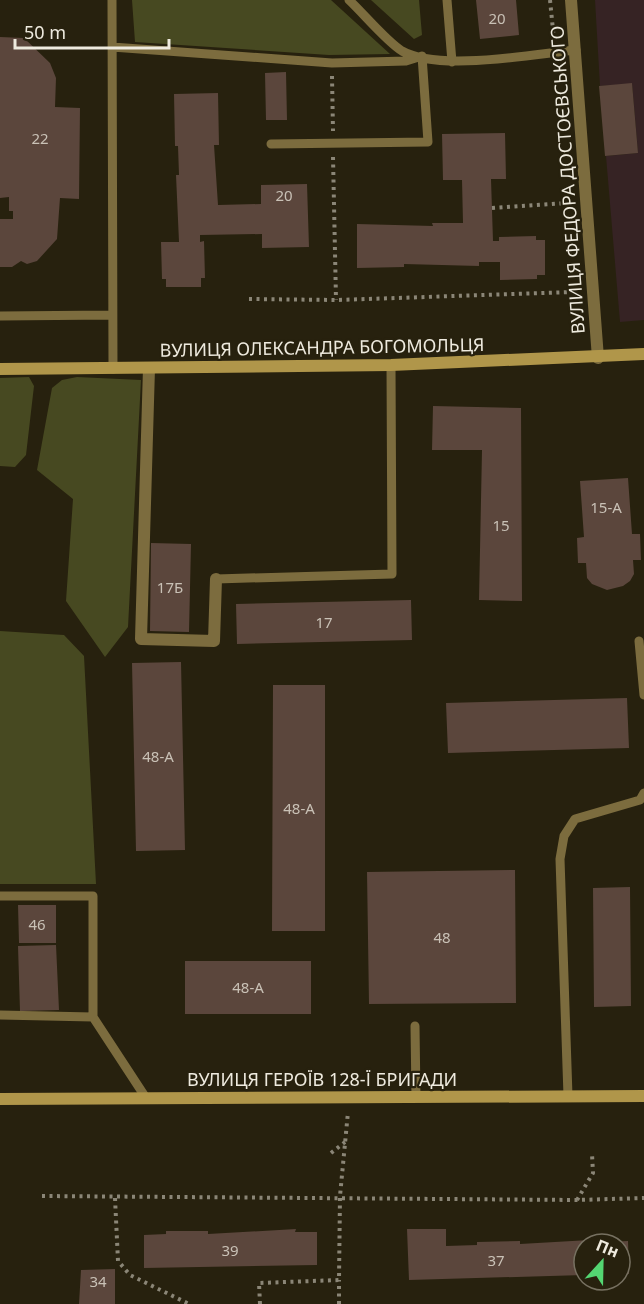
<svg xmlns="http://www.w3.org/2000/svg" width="644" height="1304" font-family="'Noto Sans',sans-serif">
  <rect width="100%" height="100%" fill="#27210e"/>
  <path fill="#362324" d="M 595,0 L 644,0 L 644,320 L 620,322 L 606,156 L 638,153 L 632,84 L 600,86 Z"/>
  <path fill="#474921" d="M 132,0 L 331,0 L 390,54 L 329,55 L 135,42 Z
    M 371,0 L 419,0 L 422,35 L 414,39 Z
    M 29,377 L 34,386 L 26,455 L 15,467 L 0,466 L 0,378 Z
    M 77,377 L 141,380 L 128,627 L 105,657 L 66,601 L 73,499 L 37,470 L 52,388 L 62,380 Z
    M 0,631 L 64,635 L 84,656 L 96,884 L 0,884 Z"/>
  <path fill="#5b463c" d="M 476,0 L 516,0 L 519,35 L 480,39 Z
    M 0,37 L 24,38 L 50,63 L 56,78 L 55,107 L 80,108 L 79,199 L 60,198 L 57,239 L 37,261 L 27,264 L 21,261 L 12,267 L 0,267 L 0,219 L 13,219 L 13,211 L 9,211 L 9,197 L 0,198 Z
    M 286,72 L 287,120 L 266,120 L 265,73 Z
    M 632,83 L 638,153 L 605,156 L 599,86 Z
    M 218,93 L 219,145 L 214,145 L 218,205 L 261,204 L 261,185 L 307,184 L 309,247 L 262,248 L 262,234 L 200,235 L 200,242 L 204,241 L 205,278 L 201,278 L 201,287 L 166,287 L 166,279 L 162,279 L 161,242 L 179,242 L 176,175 L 179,175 L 178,146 L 175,146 L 174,94 Z
    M 505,133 L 506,179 L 491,179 L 493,241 L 499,241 L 499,237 L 536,236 L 536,240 L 545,240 L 545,275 L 537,275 L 537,279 L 500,280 L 500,262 L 479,262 L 479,266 L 404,264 L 404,267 L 357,268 L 357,224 L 433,226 L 432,223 L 463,223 L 462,180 L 443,180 L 442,134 Z
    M 433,406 L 521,408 L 522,601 L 479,600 L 482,450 L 432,450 Z
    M 628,478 L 632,534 L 640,534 L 641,560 L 633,560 L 634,574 L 630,581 L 623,586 L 607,590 L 592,584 L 587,578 L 586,563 L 578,563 L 577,538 L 584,537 L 580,481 Z
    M 151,543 L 191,544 L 189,632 L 150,631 Z
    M 411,600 L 412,640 L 237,644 L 236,604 Z
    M 181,662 L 185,850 L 136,851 L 132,663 Z
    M 273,685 L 325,685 L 325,931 L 272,931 Z
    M 627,698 L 629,748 L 448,753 L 446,703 Z
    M 515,870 L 516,1003 L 369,1004 L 367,872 Z
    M 630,887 L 631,1006 L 594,1007 L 593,888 Z
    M 18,905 L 56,905 L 56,943 L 19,943 Z
    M 56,945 L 59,1010 L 20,1011 L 18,946 Z
    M 185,961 L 311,961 L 311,1014 L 185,1014 Z
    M 296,1229 L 295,1232 L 317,1232 L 317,1265 L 144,1268 L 144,1235 L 166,1234 L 166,1231 L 208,1231 L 208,1234 Z
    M 407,1229 L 446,1229 L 446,1246 L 477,1245 L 477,1242 L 520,1241 L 520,1244 L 607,1239 L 607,1242 L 628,1241 L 629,1274 L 620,1274 L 620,1244 L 584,1244 L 584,1275 L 409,1280 Z
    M 115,1269 L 115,1304 L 79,1304 L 81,1270 Z"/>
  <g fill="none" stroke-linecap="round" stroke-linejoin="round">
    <path stroke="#8b8677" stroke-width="4" stroke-dasharray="3 4.5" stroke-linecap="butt" d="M 550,0 L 554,40
      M 332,76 L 333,131
      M 333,157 L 336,300
      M 492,208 L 567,203
      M 249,299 L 336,300 L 574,292
      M 331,1153 L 345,1142
      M 42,1196 L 577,1200 L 644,1198
      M 115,1198 L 118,1261 L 130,1275 L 189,1304
      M 577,1200 L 593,1173 L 592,1154
      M 260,1304 L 259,1283 L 339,1280 L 340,1196 L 348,1112
      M 339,1304 L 339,1280"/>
    <path stroke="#7c6c3e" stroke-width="9" d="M 112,0 L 113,369
      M 349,0 C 363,13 387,42 402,51 C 439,72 533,54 576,50
      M 447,0 L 452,62
      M 112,47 L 332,63 L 406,61 L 422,56 L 428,142 L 271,144
      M 0,316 L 112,315
      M 216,579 L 392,574 L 391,365
      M 639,641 L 644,695
      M 0,896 L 93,896 L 93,1017
      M 0,1015 L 93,1017 L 146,1098
      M 415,1026 L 416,1097
      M 568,1096 L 560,859 L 564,836 L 575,819 L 640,800 L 644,793"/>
    <path stroke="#7c6c3e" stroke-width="12" d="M 571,0 L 598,358
      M 149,368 L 141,639 L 214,641 L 216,579"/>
    <path stroke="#b0964a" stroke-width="12" d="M 0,369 L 391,365 L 644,354
      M 0,1099 L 644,1096"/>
  </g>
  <g text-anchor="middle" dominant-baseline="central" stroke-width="4.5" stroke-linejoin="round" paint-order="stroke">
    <g font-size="15" fill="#c9c1b6">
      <text x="497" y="18">20</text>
      <text x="40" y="138">22</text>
      <text x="284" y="195">20</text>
      <text x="606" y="507">15-А</text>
      <text x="501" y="525">15</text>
      <text x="170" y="587">17Б</text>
      <text x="324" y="622">17</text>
      <text x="158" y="756">48-А</text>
      <text x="299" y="808">48-А</text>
      <text x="37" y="924">46</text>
      <text x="442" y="937">48</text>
      <text x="248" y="987">48-А</text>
      <text x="230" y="1250">39</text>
      <text x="496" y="1260">37</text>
      <text x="98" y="1281">34</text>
    </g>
    <g font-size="18" fill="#eeeade" stroke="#27210e">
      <text transform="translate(567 180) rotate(-94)">ВУЛИЦЯ ФЕДОРА ДОСТОЄВСЬКОГО</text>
      <text transform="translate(322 347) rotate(-1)">ВУЛИЦЯ ОЛЕКСАНДРА БОГОМОЛЬЦЯ</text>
      <text x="322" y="1079">ВУЛИЦЯ ГЕРОЇВ 128-Ї БРИГАДИ</text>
    </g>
  </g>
  <g transform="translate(602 1262) rotate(22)"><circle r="28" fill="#27210e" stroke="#777161" stroke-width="1.5"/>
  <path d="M0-4.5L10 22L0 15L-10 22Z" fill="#54d672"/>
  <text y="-9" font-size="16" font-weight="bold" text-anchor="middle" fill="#eeeade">Пн</text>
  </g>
  <path d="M15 39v9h154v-9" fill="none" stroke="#eeeade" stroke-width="3"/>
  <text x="24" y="39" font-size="18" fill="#eeeade" stroke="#27210e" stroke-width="4.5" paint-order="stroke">50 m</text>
</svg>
